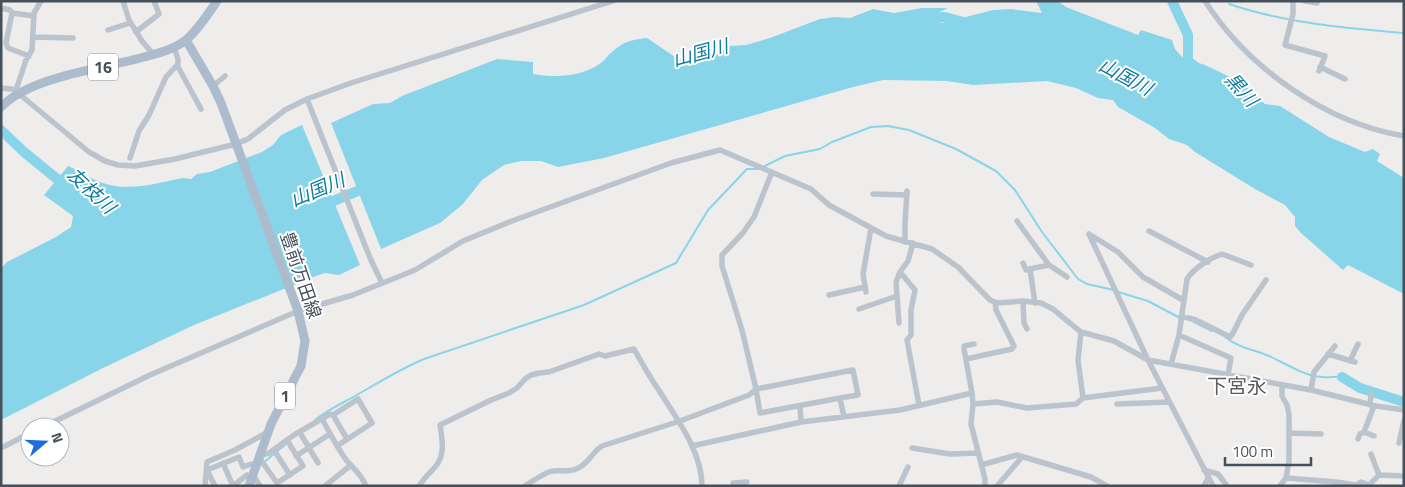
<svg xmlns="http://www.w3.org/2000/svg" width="1405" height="487" font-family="'Titillium Web','Noto Sans JP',sans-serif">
  <rect width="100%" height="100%" fill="#efecec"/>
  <path fill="#88d5ea" d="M 1036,1 L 1058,1 L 1066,7 L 1138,35 L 1141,30 L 1172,40 L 1175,49 L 1183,58 L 1205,65 L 1226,75 L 1244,85 L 1265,104 L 1280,106 L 1329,137 L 1365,152 L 1373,149 L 1380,154 L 1377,161 L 1404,178 L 1404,294 L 1348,265 L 1343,270 L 1301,233 L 1295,226 L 1295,217 L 1285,205 L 1255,189 L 1195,152 L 1187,145 L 1169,139 L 1155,128 L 1118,107 L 1113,100 L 1098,98 L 1076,88 L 1047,81 L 973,85 L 947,81 L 883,80 L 853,87 L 604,158 L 558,167 L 541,161 L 521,161 L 504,165 L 482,180 L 463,204 L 440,223 L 381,249 L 331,123 L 373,104 L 390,103 L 402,96 L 497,59 L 533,62 L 533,74 C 555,78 582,77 601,63 C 605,60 608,55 612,52 C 625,41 630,40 647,38 L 678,59 L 697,63 L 713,57 L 730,46 L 746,45 L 770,38 L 820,19 L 834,17 L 850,18 L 873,9 L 894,13 L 922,8 L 948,8 L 926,18 L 942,23 L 993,10 L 1011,9 L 1042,13 Z
    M 302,125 L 360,265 L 339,275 L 325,273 L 316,276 L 194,325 L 103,368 L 1,420 L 1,268 L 7,262 L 56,237 L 71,227 L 73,216 L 44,195 L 68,166 C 80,171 90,179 103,183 C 128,192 158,183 183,178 L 191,179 L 197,174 L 210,172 L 262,152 L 273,145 L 281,135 Z"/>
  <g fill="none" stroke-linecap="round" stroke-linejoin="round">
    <path stroke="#88d5ea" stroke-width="2" d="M 1229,4 C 1285,23 1345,28 1404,33
      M 765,166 L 785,156 L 820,149 L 832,142 L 871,127 L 888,126 L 909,130 L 956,149 L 996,171 L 1015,190 L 1042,232 L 1078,279 L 1087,284 L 1114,290
      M 1118,292 L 1148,301 L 1180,318
      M 1194,322 L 1212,331
      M 1225,337 C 1238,347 1250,349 1264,354 C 1283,361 1302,376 1322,377 C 1329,378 1335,376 1342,377
      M 315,420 C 329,409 341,404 355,396 C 378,383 400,369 424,359 L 584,305 L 676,263 L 708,210 L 747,169 L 758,169
      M 263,463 L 285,445"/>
    <path stroke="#88d5ea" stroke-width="10" d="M 1172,1 L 1188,35 L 1188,61 L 1197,68
      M 918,18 L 945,17 L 967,23
      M 1,130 L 24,152 L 67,187
      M 321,206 L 370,186
      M 1342,377 L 1360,388 L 1404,402"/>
    <path stroke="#bbc4cc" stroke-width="5.5" d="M 123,1 L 129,20 L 142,41 L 153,54
      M 1205,1 C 1248,68 1326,123 1404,136
      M 1293,1 L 1293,14 L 1285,45 L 1325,56 L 1319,71
      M 1305,1 L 1317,3
      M 1,8 L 10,10 L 12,13 L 34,16
      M 12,13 L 6,43 L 8,48 L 29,56
      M 108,30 L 130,23
      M 136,32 L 159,14 L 154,1
      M 33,37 L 73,38
      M 177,65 L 201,109
      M 1320,67 L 1345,79
      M 213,86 L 225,76
      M 1,88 L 12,89 L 18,93 L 89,152 L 105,161 L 118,165 L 135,166 L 175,159 L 236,144 L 248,139 L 285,110 L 307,99 L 351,83 L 613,1
      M 18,93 L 17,87 L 26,60 L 32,50 L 34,13 L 41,1
      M 307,99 L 370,258 L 382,283
      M 130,158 L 139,131 L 149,115 L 166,77 L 178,64 L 178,59 L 174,47
      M 873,194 L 907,195
      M 1017,221 L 1049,265 L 1030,269 L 1035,303
      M 1149,231 L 1208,262
      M 905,242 L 905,223 L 907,191
      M 913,243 L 908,261 L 900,272 L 915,290 L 911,310 L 911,335 L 907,340 L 919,405
      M 1023,263 L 1026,270 L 1030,269
      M 1049,265 L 1067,277
      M 866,292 L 863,274 L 871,228
      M 829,295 L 865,287
      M 1183,300 L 1143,277 L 1118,252 L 1089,234 L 1148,360 L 1213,486
      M 1023,301 L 1024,323 L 1027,329
      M 859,309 L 897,296
      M 1181,316 L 1196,320 L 1230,337 L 1233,333 L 1242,315 L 1266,280
      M 899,323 L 896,282 L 900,272
      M 1081,332 L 1078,360 L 1083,398 L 1162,388
      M 1179,335 L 1231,358 L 1228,375
      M 1328,354 L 1355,362
      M 966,359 L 1012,349 L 1014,346 L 996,310 L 995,302
      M 1350,361 L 1358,344
      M 1171,364 L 1179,335 L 1187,279 C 1194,268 1210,258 1222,254 L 1251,265
      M 1282,385 L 1282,396 L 1287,405 L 1289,414 L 1289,433 L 1321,434
      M 1311,390 L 1314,372 L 1335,346
      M 972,393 L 964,349 L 964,346 L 974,344
      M 840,398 L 760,413 L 756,389 L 853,370 L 858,395 L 840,398 L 844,417
      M 973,404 L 997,402 L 1027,408 L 1076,404 L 1083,398
      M 1117,404 L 1169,402
      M 1370,405 L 1371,394
      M 800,406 L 801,422
      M 333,415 L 347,439
      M 322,419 C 330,433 337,448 347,461 C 354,469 362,475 366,486
      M 43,427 L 150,375 L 298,311 L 353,295 L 415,270 L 463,241 L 512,221 L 671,163 L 720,150 L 811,189 L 829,205 L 886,236 L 932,249 L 958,267 L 990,300 L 997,303 L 1023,301 L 1041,303 L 1053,309 L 1081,332 L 1114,341 L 1148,360 L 1311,390 L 1376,406 L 1404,410
      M 1364,432 L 1374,436
      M 1289,433 L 1289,461 L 1286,478 L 1336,482 L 1337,486
      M 302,436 L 318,463
      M 1358,439 L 1360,434 L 1364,432 L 1374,406
      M 1399,443 L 1404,420
      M 692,446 L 801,422 L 900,410 L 972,393 L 973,404 L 971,424 L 985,479 L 985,486
      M 1,448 L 30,433
      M 912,448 L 950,454 L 978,453
      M 274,450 L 290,475
      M 1371,454 L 1379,475
      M 296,456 L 330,434
      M 223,463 L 233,486
      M 981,465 L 1017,455 L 1091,477 L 1107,486
      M 1204,470 L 1218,474 L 1227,486
      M 253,475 L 260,486
      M 1336,482 L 1356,485 L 1361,482 L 1369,485 L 1379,475 L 1404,476
      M 277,483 L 258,456 L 269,453 L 294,435 L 330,414 L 333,415 L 358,399 L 372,423 L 337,446
      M 733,483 L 747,482
      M 278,485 L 277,483 L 303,466 L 287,440
      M 205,486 L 207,462 L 235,450 L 268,432
      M 215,486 L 207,470 L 239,457 L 243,467 L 251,464 L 255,466
      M 233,486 L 247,475
      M 325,486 L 351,465
      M 419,486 C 424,478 429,474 435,467 C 446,455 442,439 440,425 L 491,400 L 509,393 L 517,388 L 525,379 L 531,375 L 539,373 L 549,372 L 599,354 L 605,356 L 634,349 C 642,363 650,378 660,392 C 677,419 702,452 702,486
      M 525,486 C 533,481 541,475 549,472 C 558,469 567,473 576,469 C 588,465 592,452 602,446 L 680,421 L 749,395 L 756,389 L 742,330 L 722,266 L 722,255 L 742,234 L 754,217 L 772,172
      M 899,486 L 908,467
      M 997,486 L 1022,457
      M 1204,486 L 1208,478
      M 1280,486 L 1286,478"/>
    <path stroke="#acbccc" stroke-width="9" d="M 186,40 L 213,86 L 221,103 L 298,311 L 305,341 L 301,366 L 271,424 L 249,486
      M 1,107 C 32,76 102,69 144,57 C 159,53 173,50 186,40 C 198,30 208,14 217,1"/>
  </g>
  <g text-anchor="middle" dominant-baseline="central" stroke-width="4" stroke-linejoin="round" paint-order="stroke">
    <g fill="#fff" stroke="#7d848c" stroke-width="1">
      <rect x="88" y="53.5" width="30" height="27" rx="4"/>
      <rect x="275" y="382.5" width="20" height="27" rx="4"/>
    </g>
    <g font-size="16" font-weight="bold" fill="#45505a">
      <text x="103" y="67">16</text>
      <text x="285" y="396">1</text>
    </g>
    <g font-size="18" fill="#45505a" stroke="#fff">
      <text transform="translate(301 275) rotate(71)">豊前万田線</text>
    </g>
    <g font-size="19" font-style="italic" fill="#0f7e9c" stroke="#fff">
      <text transform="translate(700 52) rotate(-15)">山国川</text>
      <text transform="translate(1126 76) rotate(28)">山国川</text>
      <text transform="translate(1242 89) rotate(48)">黒川</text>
      <text transform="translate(317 189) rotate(-23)">山国川</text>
      <text transform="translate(92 190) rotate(43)">友枝川</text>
    </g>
    <g font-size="20" fill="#595d61" stroke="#fff">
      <text x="1237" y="385">下宮永</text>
    </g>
  </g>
  <rect width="1405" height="487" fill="none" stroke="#45505a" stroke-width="5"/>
  <g transform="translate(45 442) rotate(71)"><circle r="24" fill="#ffffff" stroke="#b5b9bd"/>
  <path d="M0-4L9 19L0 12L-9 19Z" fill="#1c6eda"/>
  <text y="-8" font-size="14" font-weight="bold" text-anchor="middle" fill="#45505a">N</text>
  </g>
  <path d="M1225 457v8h86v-8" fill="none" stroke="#45505a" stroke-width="2.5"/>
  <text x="1232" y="457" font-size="15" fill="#45505a" stroke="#ffffff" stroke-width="4" paint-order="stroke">100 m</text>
</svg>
